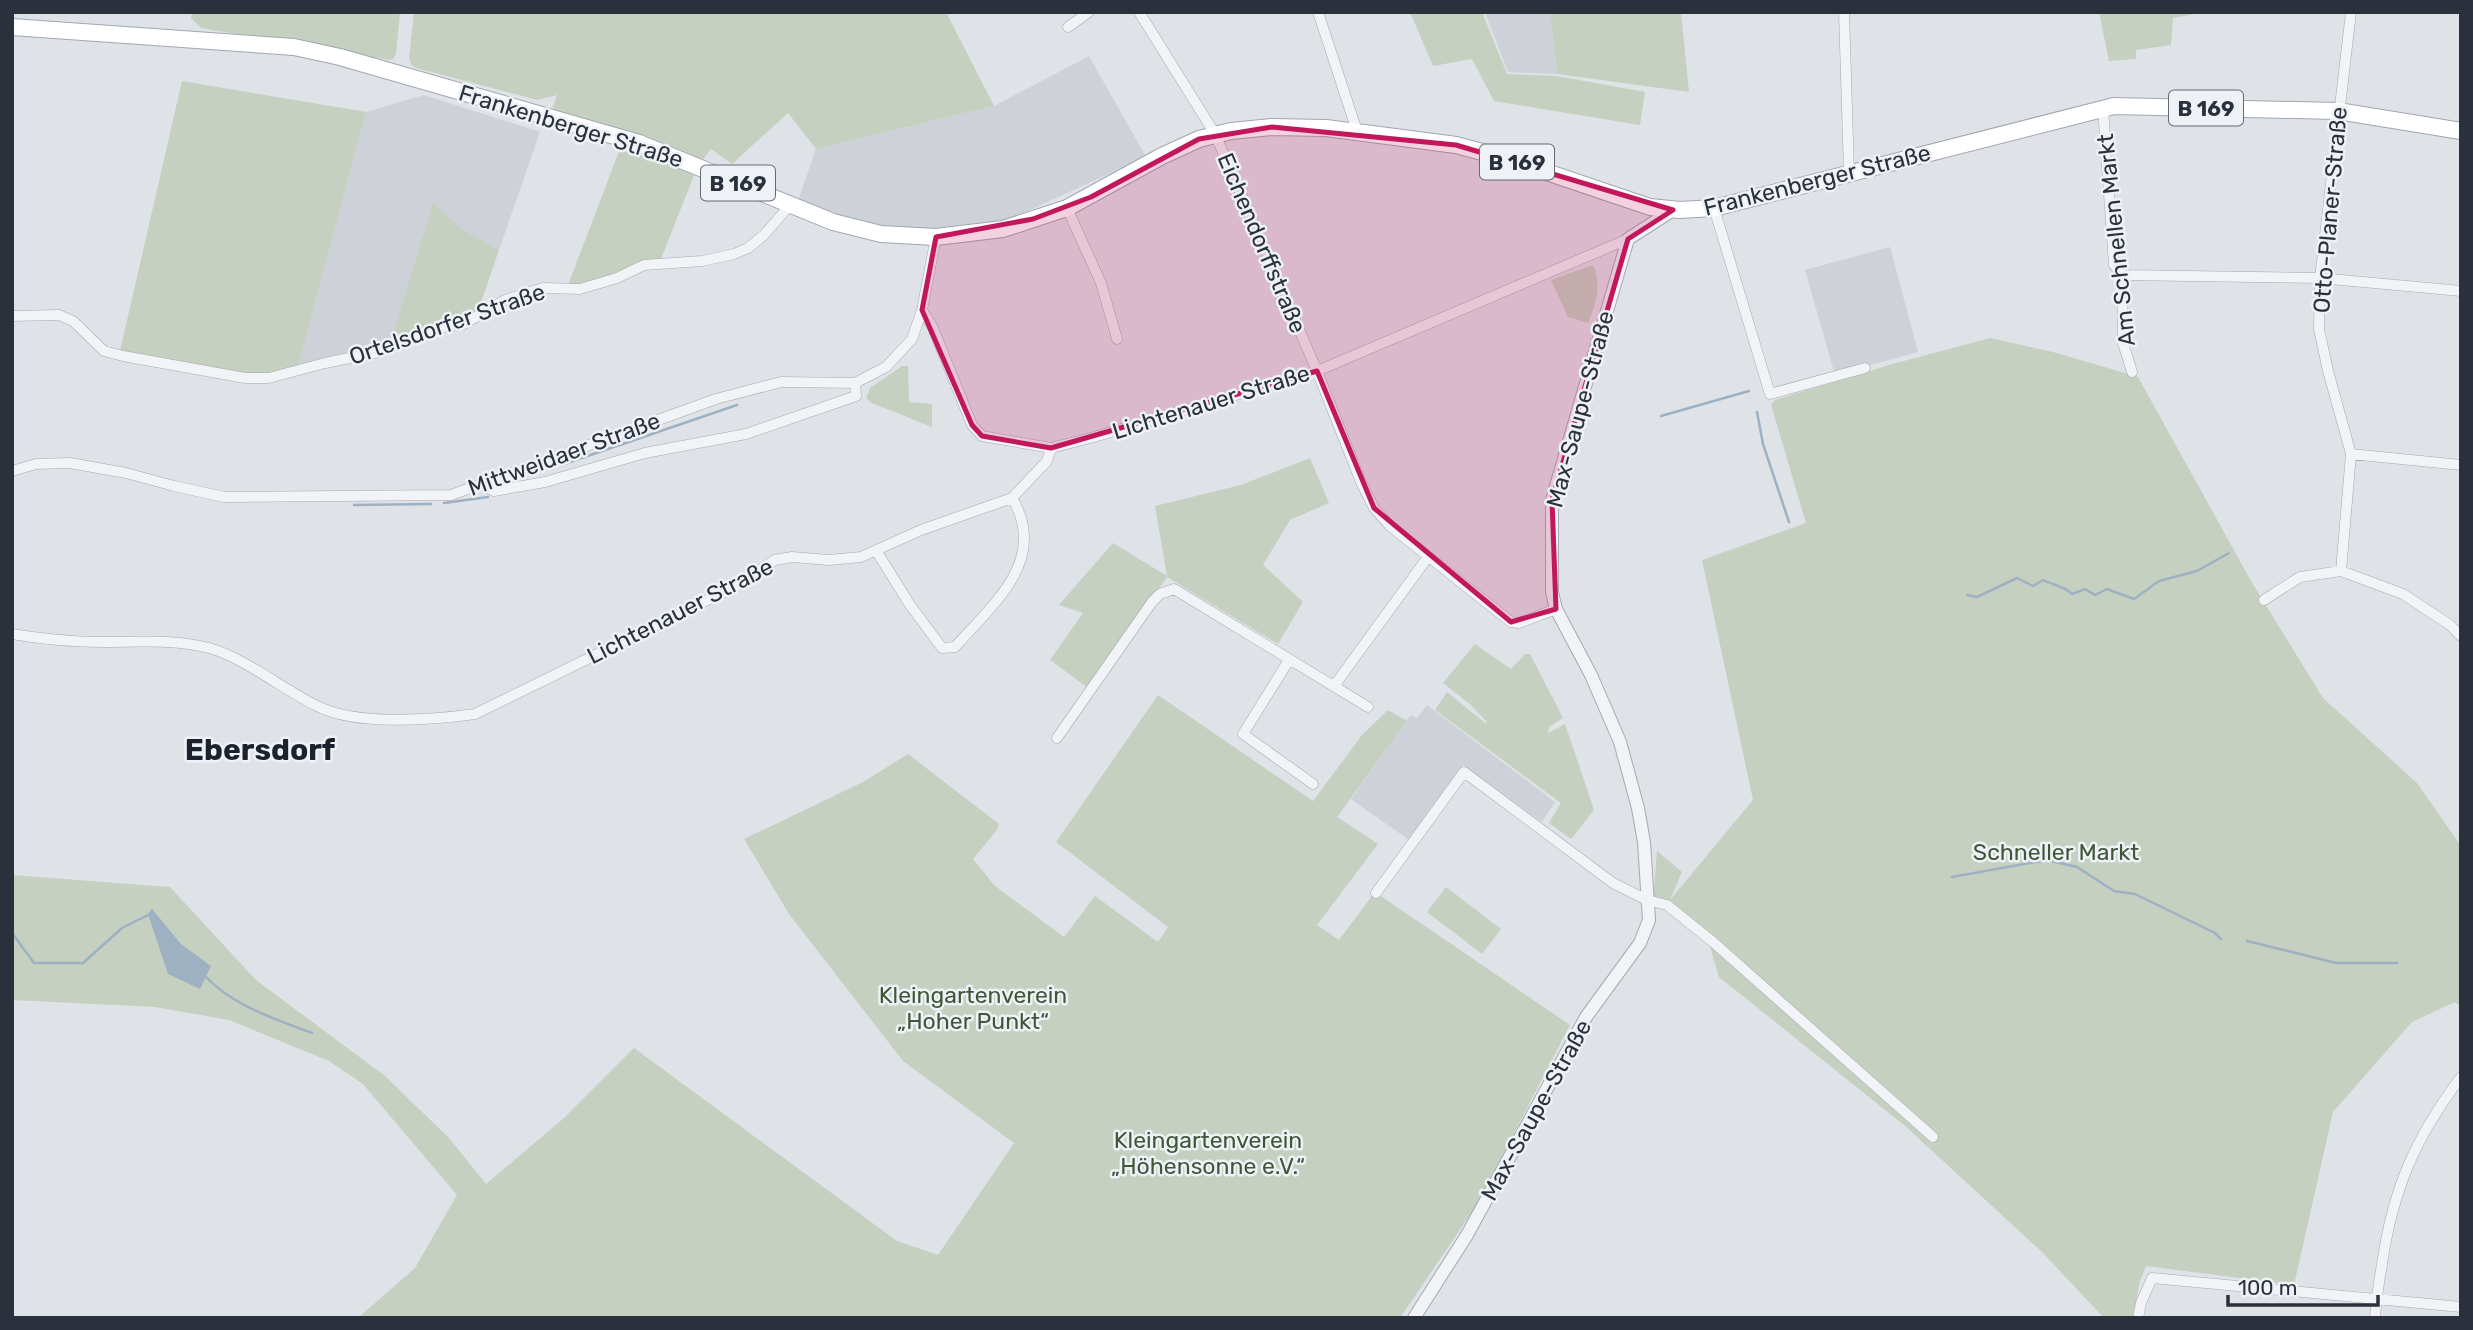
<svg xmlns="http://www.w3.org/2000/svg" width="2473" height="1330" font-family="Rubik,sans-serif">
  <rect width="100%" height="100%" fill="#dfe2e7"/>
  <path fill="#ced2d8" d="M 1485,12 L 1550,12 L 1557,74 L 1508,72 Z
    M 1089,56 L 1146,157 L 964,240 L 794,212 L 816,149 L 994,106 Z
    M 424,95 L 540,132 L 499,250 L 462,229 L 433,204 L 391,340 L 375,350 L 298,367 L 366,112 Z
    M 1890,247 L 1918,352 L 1835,375 L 1805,270 Z
    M 1427,705 L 1555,802 L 1542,822 L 1463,765 L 1409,840 L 1351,799 L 1411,715 L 1417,718 Z"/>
  <path fill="#c5d0c1" d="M 192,12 L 400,12 L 396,54 L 393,59 L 389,60 L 201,28 L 191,18 Z
    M 414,12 L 946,12 L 994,106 L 816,149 L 788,113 L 732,164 L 711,149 L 701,162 L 629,132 L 556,111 L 553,107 L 557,95 L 538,100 L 416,68 L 411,64 L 409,58 Z
    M 1410,12 L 1482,12 L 1507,74 L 1557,76 L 1645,92 L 1640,125 L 1494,101 L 1472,59 L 1433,66 Z
    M 1550,12 L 1681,12 L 1689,92 L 1557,74 Z
    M 2099,12 L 2195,12 L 2195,14 L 2173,18 L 2171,45 L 2136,50 L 2136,59 L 2109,61 Z
    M 182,81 L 366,112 L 298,367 L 274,374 L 250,375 L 120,351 Z
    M 620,149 L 696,170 L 661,259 C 632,270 599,287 568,285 Z
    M 433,203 L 462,229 L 499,250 L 477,314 L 391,340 Z
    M 1593,265 C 1602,285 1596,304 1588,323 L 1568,317 L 1551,280 Z
    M 1990,338 L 2057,353 L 2138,377 L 2251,581 L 2323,698 L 2417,783 L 2461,846 L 2461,1007 L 2455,1002 L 2412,1022 L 2333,1112 L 2294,1285 L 2146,1266 L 2140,1281 L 2133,1318 L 2104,1318 L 2042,1252 L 1904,1125 L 1719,977 L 1708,940 L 1666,908 L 1653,902 L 1657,851 L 1682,872 L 1670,900 L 1753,800 L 1702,560 L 1806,523 L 1771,405 L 1775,400 L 1889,365 Z
    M 902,366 L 908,366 L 909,402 L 932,404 L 932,427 L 872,403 L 866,398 L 870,388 Z
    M 1310,458 L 1329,503 L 1290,520 L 1263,565 L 1303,602 L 1278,644 L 1167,577 L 1088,688 L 1050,660 L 1083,613 L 1059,605 L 1113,543 L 1167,576 L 1155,506 L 1241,485 Z
    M 1475,644 L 1511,669 L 1525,654 L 1530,654 L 1563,718 L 1549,727 L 1548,733 L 1565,724 L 1594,810 L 1571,839 L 1549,823 L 1561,803 L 1435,710 L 1447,692 L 1485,723 L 1487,722 L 1471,705 L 1443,683 Z
    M 1158,695 L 1313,801 L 1362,735 L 1388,710 L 1407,721 L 1337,817 L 1378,844 L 1317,925 L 1339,940 L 1375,892 L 1570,1025 L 1478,1203 L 1400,1318 L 358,1318 L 415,1268 L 457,1195 L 363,1084 L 329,1061 L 229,1020 L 155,1007 L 12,1000 L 12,875 L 170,887 L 256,980 L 385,1076 L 449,1138 L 486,1184 L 564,1118 L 634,1048 L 897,1241 L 938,1255 L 1014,1143 L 903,1061 L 789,914 L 744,839 L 863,782 L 908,754 L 999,824 L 997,830 L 973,859 L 995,886 L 1064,937 L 1095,896 L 1158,942 L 1168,927 L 1056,842 Z
    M 1446,887 L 1501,929 L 1482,954 L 1427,912 Z"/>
  <path fill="#9eb1c3" d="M 152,909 L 181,944 L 211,966 L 200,989 L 168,974 L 148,914 Z"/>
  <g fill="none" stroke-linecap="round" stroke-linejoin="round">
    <path stroke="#9eb1c3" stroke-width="2.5" d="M 1757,412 L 1763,444 L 1789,522
      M 1661,416 L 1749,391
      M 561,465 L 737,405
      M 444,503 L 488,497
      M 354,505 L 431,504
      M 1967,595 L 1977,597 L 2017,578 L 2033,586 L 2043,580 C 2053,585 2064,586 2072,594 L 2085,589 L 2095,595 L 2107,589 L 2134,599 L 2159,581 L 2197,571 L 2229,553
      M 1952,877 L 2047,860 L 2077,867 L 2114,891 L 2135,894 L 2215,933 L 2221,939
      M 12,933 L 34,963 L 83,963 L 122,928 L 148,915
      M 2247,941 L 2336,963 L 2397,963
      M 205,976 C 233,1006 275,1019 312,1033"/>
    <defs>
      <path id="minor" d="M 1139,12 L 1215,134 L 1317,371 L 1361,482 L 1374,508 L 1390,526 L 1511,622 L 1519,623 L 1556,609
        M 1318,12 L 1357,131
        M 1844,12 L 1849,173
        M 1068,27 L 1089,12
        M 2103,108 L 2114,265 L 2122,275 L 2123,343 L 2132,372
        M 1067,208 L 1101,283 L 1117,339
        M 1714,208 L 1770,394 L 1865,368
        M 2122,275 L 2320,278 L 2461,291
        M 922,310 L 933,328 L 972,425 L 982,436 L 1051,448 L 1094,437 L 1317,371 L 1628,239
        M 12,316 L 59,315 L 73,321 L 104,351 L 123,356 L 245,378 L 269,378 L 325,363 L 379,352 L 392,345 L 443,327 L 464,324 L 505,300 L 543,288 L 580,289 L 617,278 L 644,265 L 702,261 L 734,254 L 748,248 L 764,235 L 790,205
        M 2351,454 L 2461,465
        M 12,471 L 36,464 L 70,463 L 126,473 L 174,486 L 224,497 L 451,495 L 716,399 L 781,382 L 855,383 L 886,367 L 912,339 L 922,310 L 936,237
        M 482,485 L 494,491 L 545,482 L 645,453 L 746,434 L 856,396 L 855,383
        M 877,552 L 910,605 L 942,648 L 955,647 C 993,604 1049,560 1012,498
        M 2341,571 L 2351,454 L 2328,371 L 2319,329 L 2320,278 L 2351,12
        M 2264,600 L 2300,577 L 2341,571 L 2403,594 L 2450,625 L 2461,636
        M 12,634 C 42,639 72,642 103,642 C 138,642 174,639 209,648 C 243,657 284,690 317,706 C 356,726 432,720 475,714 L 734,587 L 775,560 L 792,557 L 829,560 L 861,557 L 921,530 L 1012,498 L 1047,461 L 1051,448
        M 1289,660 L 1243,734 L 1313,784
        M 1334,686 L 1428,557
        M 1057,738 L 1152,602 L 1160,594 L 1174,589 L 1368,707
        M 1376,893 L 1464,772 L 1613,883 L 1647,900 L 1667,905 L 1713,942 L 1933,1137
        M 2138,1318 L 2141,1303 L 2152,1278 L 2461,1307
        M 2375,1318 C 2376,1300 2379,1282 2382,1264 C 2393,1189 2415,1138 2461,1077"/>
      <path id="tertiary" d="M 1414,1318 L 1467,1235 L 1586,1017 L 1640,943 L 1649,920 L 1644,842 L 1638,808 L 1620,742 L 1591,675 L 1556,609 L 1552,592 L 1552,500 L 1628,239 L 1673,210"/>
      <path id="primary" d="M 12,27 L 294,47 L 340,57 L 639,143 L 833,222 L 881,234 L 936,237 L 1003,229 L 1067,208 L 1162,156 L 1199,139 L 1231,131 L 1272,127 L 1326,128 L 1456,145 L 1508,159 L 1650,207 L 1680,210 L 1714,208 L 2114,106 L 2338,111 L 2461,131"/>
    </defs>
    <use href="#minor" stroke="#a5a9b0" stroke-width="11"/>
    <use href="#tertiary" stroke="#a5a9b0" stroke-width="14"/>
    <use href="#primary" stroke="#a0a7b1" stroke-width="18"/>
    <use href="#minor" stroke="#f1f3f6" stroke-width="10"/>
    <use href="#tertiary" stroke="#f1f3f6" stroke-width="12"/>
    <use href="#primary" stroke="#fff" stroke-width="16"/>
  </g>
  <path fill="#c2185b" fill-opacity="0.2" stroke="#c2185b" stroke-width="5" stroke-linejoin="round" d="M 1272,127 L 1456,145 L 1673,210 L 1628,239 L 1552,500 L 1556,609 L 1511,622 L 1374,508 L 1317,371 L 1051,448 L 982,436 L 972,425 L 922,310 L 936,237 L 1033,219 L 1091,197 L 1199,139 Z"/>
  <g text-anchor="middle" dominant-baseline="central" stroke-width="5" stroke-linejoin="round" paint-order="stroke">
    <g fill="#eef1f5" stroke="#656b74" stroke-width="2">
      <rect x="2169" y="90.5" width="74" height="35" rx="5"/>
      <rect x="1480" y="144.5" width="74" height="35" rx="5"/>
      <rect x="701" y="165.5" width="74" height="35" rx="5"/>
    </g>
    <g font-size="21" font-weight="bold" fill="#2a313c">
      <text x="2206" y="108">B 169</text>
      <text x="1517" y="162">B 169</text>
      <text x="738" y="183">B 169</text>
    </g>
    <g font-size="23" fill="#2a313c" stroke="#eef1f5">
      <text transform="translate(571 126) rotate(17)">Frankenberger Straße</text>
      <text transform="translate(1817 180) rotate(-14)">Frankenberger Straße</text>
      <text transform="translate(2330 210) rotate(-85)">Otto-Planer-Straße</text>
      <text transform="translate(2116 240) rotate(-96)">Am Schnellen Markt</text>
      <text transform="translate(1262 243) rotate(67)">Eichendorffstraße</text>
      <text transform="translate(447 324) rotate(-19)">Ortelsdorfer Straße</text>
      <text transform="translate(1211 402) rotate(-17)">Lichtenauer Straße</text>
      <text transform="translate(1580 409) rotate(-75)">Max-Saupe-Straße</text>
      <text transform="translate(564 454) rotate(-20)">Mittweidaer Straße</text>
      <text transform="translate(680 611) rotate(-27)">Lichtenauer Straße</text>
      <text transform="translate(1536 1110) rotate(-61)">Max-Saupe-Straße</text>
    </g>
    <g font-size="23" fill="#3f5638" stroke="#eef1f5">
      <text x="2056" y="852">Schneller Markt</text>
      <text x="973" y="995">Kleingartenverein<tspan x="973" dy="26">„Hoher Punkt“</tspan></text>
      <text x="1208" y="1140">Kleingartenverein<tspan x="1208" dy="26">„Höhensonne e.V.“</tspan></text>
    </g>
    <g font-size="30" font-weight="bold" fill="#1c222d" stroke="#eef1f5">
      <text x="260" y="750">Ebersdorf</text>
    </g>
  </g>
  <rect width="2473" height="1330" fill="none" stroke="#2a313c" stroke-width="28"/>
  <path d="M2228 1295v10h150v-10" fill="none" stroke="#2a313c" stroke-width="3.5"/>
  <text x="2238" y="1295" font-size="21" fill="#2a313c" stroke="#eef1f5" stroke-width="5" paint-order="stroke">100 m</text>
</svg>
